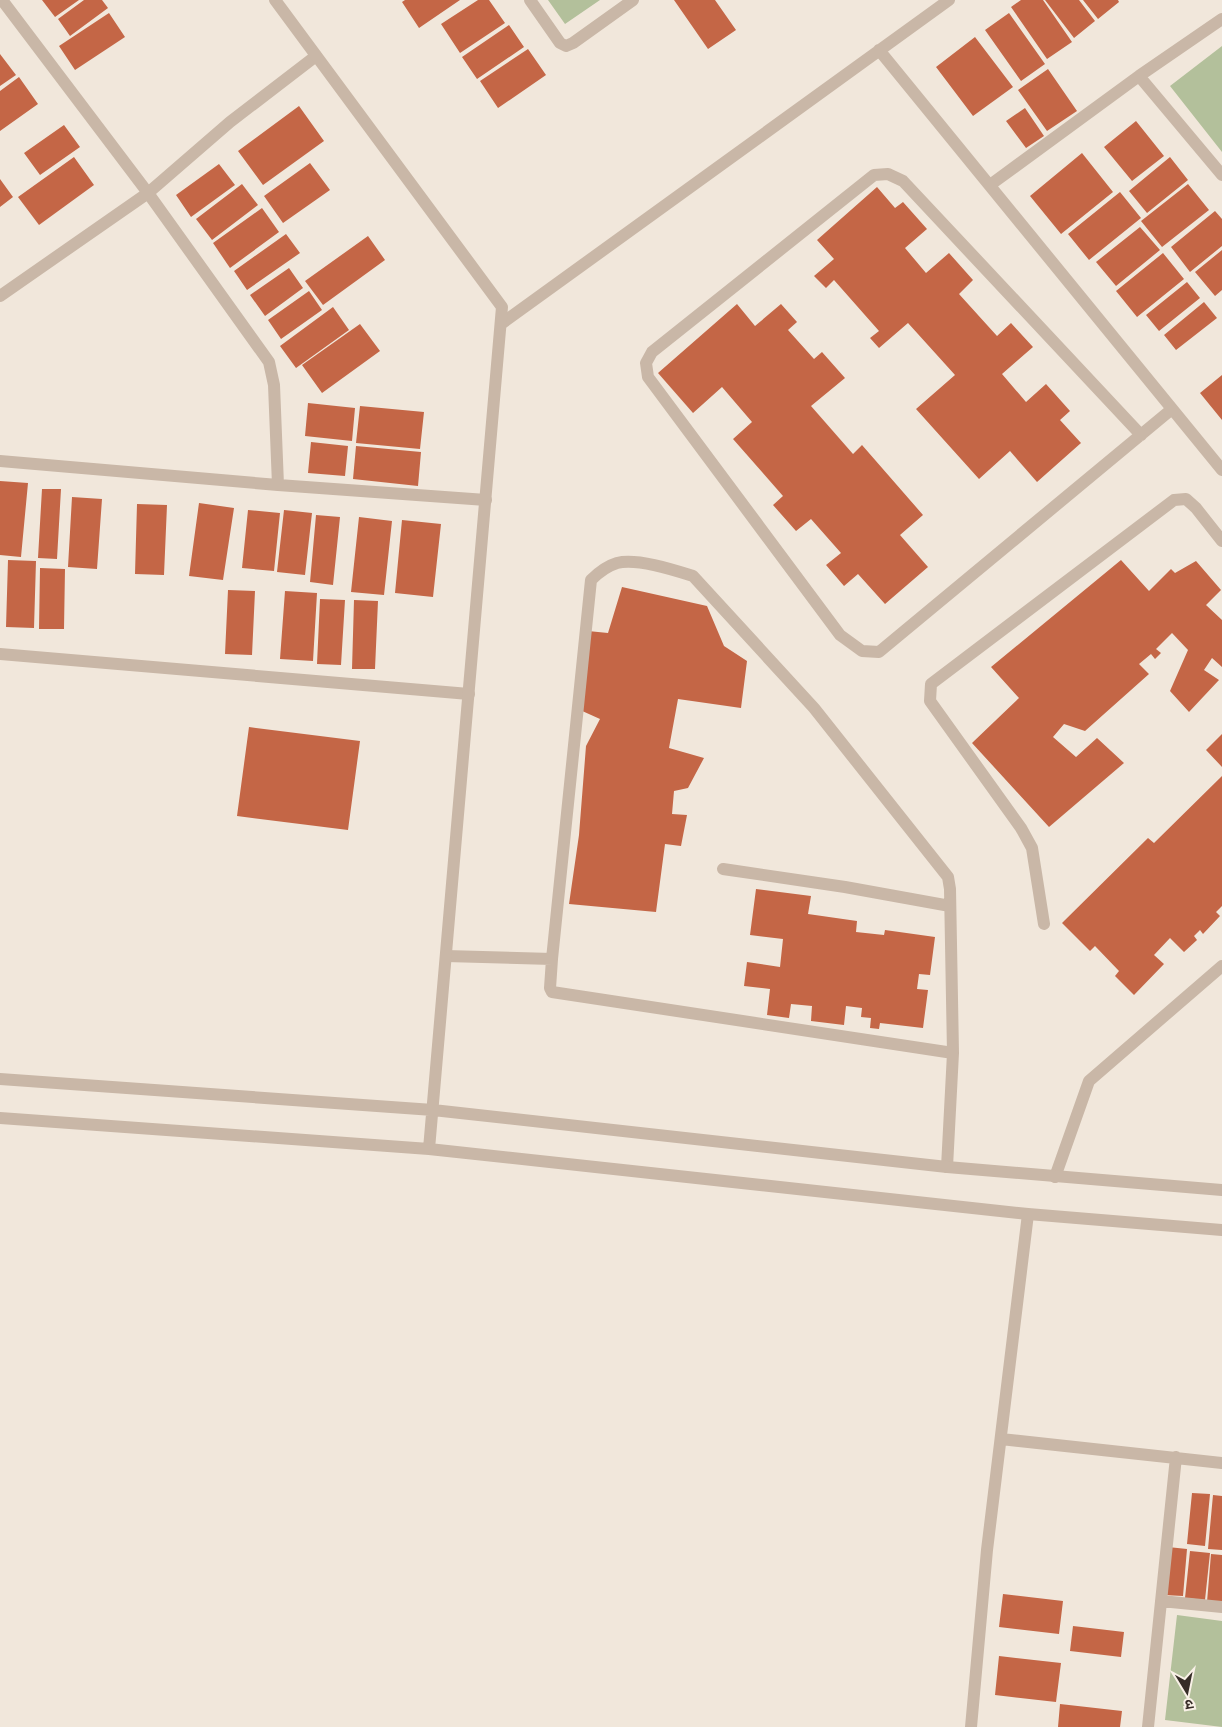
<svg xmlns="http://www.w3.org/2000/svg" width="1222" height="1727" font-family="Karla,'Noto Sans Devanagari',sans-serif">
  <rect width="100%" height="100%" fill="#f1e7db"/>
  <path fill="#b3c09b" d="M 548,0 L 600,0 L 565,24 Z
    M 1222,46 L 1222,152 L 1170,86 Z
    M 1177,1615 L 1222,1621 L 1222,1727 L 1165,1720 Z"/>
  <path fill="#c46646" d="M 42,0 L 79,0 L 55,17 Z
    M 84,0 L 102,0 L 108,8 L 70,36 L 58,19 Z
    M 405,0 L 460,0 L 419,28 L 402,2 Z
    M 478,0 L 489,0 L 505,23 L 460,53 L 441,24 Z
    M 674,0 L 715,0 L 736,30 L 708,49 Z
    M 1021,0 L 1043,0 L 1072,42 L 1047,59 L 1011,7 Z
    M 1045,0 L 1079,0 L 1095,21 L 1074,38 Z
    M 1083,0 L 1118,0 L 1119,2 L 1098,19 Z
    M 109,13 L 125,37 L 75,70 L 59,46 Z
    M 1009,13 L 1045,64 L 1021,81 L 985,30 Z
    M 509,25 L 524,47 L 477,79 L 462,57 Z
    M 975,37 L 1013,87 L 973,116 L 936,67 Z
    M 528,49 L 546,75 L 498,108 L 480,81 Z
    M 0,54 L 16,75 L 0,86 Z
    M 1048,69 L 1077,111 L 1047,131 L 1018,90 Z
    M 19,77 L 38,104 L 0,131 L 0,91 Z
    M 299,106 L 324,141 L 263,185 L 238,151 Z
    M 1025,108 L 1044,136 L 1026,148 L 1006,121 Z
    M 1136,121 L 1164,156 L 1132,181 L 1104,147 Z
    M 64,125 L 80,147 L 40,175 L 24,153 Z
    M 1082,153 L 1113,192 L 1061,234 L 1030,196 Z
    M 74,157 L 94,185 L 39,225 L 18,197 Z
    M 1170,157 L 1188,180 L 1147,213 L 1129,191 Z
    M 310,163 L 330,190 L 283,223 L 264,196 Z
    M 219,164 L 235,185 L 191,217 L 176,195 Z
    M 0,179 L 13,197 L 0,207 Z
    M 242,184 L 258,205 L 212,240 L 196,219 Z
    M 1188,184 L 1209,210 L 1162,247 L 1141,221 Z
    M 877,187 L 895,208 L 903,202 L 927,229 L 905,248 L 926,273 L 949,253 L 973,280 L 959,294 L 997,336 L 1011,323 L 1033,347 L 1002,374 L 1026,402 L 1046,384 L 1070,411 L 1060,420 L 1081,443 L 1037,482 L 1010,451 L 979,479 L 916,409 L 955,375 L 908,323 L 879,348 L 870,338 L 879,331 L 834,280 L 826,288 L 814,276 L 834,259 L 817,240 Z
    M 1120,192 L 1141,218 L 1089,260 L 1068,234 Z
    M 262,208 L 279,232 L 230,268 L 213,243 Z
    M 1215,211 L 1222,219 L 1222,246 L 1190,272 L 1171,247 Z
    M 1140,227 L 1160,250 L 1116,286 L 1096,262 Z
    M 286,234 L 300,253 L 247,290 L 234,271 Z
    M 368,236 L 385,260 L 323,305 L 305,281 Z
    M 1222,250 L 1222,290 L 1215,296 L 1195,272 Z
    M 1163,253 L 1184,279 L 1137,317 L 1116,291 Z
    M 289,268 L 303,288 L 265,316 L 250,295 Z
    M 1187,282 L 1200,298 L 1159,331 L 1146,315 Z
    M 309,291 L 322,310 L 281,339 L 268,320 Z
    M 1204,302 L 1217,318 L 1176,350 L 1164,335 Z
    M 737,304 L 755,326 L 781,304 L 797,322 L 788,330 L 814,359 L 822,352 L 845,378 L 811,406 L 853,454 L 862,445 L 923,515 L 900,535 L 928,567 L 885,604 L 858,574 L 844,586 L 826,565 L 841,553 L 811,519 L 796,531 L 773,505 L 783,496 L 733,439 L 752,422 L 722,387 L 693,413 L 658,373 Z
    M 333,307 L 349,330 L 296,368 L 280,346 Z
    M 360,324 L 380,351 L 322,393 L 302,365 Z
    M 1222,375 L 1222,420 L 1200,393 Z
    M 308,403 L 355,408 L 352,441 L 305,436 Z
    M 360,406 L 424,412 L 420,449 L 356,443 Z
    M 311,442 L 348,446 L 345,476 L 308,473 Z
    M 356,446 L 421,452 L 418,486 L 353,479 Z
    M 0,481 L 28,483 L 21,557 L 0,555 Z
    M 42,489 L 61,489 L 57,559 L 38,558 Z
    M 72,497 L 102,499 L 97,569 L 68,567 Z
    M 199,503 L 234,508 L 223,580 L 189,576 Z
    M 137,504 L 167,505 L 164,575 L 135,574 Z
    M 248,510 L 280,513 L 274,571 L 242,568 Z
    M 284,510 L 312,513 L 305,575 L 277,572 Z
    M 316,515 L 340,517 L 333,585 L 310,582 Z
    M 359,517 L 392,521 L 384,595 L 351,592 Z
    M 402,520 L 441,524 L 433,597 L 395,593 Z
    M 8,560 L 36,561 L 34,628 L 6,627 Z
    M 1121,560 L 1149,591 L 1171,569 L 1175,573 L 1196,561 L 1221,590 L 1206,605 L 1222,620 L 1222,667 L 1212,658 L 1204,670 L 1219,680 L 1189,712 L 1170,691 L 1188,650 L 1172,633 L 1156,649 L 1161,653 L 1155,659 L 1151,654 L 1139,664 L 1149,674 L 1085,731 L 1064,724 L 1053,737 L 1076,757 L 1097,738 L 1124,763 L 1049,827 L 972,743 L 1019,698 L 991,667 Z
    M 40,568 L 65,569 L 64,629 L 39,629 Z
    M 622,587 L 707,606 L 724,646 L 747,661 L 741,708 L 678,699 L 669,748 L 704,758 L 688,788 L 674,791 L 672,814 L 687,815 L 681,846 L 665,844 L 656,912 L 569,904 L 579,835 L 586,746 L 600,719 L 580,710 L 588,631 L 608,633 Z
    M 228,590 L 255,591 L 252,655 L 225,654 Z
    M 285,591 L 317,593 L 313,661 L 280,659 Z
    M 320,599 L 345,600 L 341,665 L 317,664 Z
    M 354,600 L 378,601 L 375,669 L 352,669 Z
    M 249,727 L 360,741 L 348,830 L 237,816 Z
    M 1222,734 L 1222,767 L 1206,750 Z
    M 1222,776 L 1222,906 L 1216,912 L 1220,916 L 1203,934 L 1200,930 L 1194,936 L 1197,940 L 1184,952 L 1170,938 L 1154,955 L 1164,964 L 1134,995 L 1115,976 L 1119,971 L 1095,946 L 1090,951 L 1062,923 L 1148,838 L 1154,843 Z
    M 756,889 L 811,896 L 808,914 L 857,921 L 856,932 L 884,935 L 885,930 L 935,937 L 930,975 L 919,974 L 917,989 L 928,990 L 923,1028 L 880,1023 L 879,1029 L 870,1028 L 871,1018 L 861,1017 L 862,1008 L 846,1006 L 844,1025 L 811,1021 L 812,1006 L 791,1004 L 789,1018 L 767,1015 L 770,989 L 744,986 L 747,962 L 780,967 L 783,939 L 750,935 Z
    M 1192,1493 L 1210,1494 L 1205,1546 L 1187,1544 Z
    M 1213,1495 L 1222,1496 L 1222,1550 L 1208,1549 Z
    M 1168,1547 L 1187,1549 L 1183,1596 L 1164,1595 Z
    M 1190,1551 L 1210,1553 L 1205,1600 L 1185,1598 Z
    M 1211,1554 L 1222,1555 L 1222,1603 L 1207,1602 Z
    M 1003,1594 L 1063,1601 L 1059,1634 L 999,1627 Z
    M 1073,1626 L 1124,1632 L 1121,1657 L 1070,1651 Z
    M 999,1656 L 1061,1663 L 1056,1702 L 995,1695 Z
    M 1060,1704 L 1122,1711 L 1120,1727 L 1058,1727 Z"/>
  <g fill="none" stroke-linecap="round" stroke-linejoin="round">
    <path stroke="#c9b7a7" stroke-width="12" d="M 2,0 L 148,193 L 269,362 L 274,385 L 278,485
      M 530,0 L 560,43 L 566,46 L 573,43 L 633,0
      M 879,50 L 1222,470
      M 1139,76 L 1222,175
      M 990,185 L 1139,76 L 1222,19
      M 0,296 L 148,193 L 230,122 L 316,56
      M 501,324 L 949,0
      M 1141,435 L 903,181 L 888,174 L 874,175 L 652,352 L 646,363 L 648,377 L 840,635 L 862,651 L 879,652 L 1172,409
      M 0,461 L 278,485 L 486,500
      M 0,654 L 469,694
      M 723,869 L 845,887 L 950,906
      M 1044,924 L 1032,848 L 1021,828 L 930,701 L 931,684 L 1174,500 L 1186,499 L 1196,508 L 1222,541
      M 446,956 L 552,959 L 550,988 L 552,992 L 953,1053 L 947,1167
      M 552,959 L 591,580 C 598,573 607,566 617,563 C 637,558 674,570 693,576 L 814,708 L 948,877 L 950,889 L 953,1053
      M 1055,1177 L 1089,1081 L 1222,966
      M 1001,1439 L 1222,1463
      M 1161,1601 L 1222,1607
      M 971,1727 L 987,1550 L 1028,1214
      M 1148,1727 L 1176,1457"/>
    <path stroke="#c9b7a7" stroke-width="12" d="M 275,0 L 502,307 L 429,1149
      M 0,1079 L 433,1110 L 947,1167 L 1222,1190
      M 0,1118 L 429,1149 L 1028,1214 L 1222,1230"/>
  </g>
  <g transform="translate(1187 1692) rotate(170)" stroke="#f9f1e7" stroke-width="4" paint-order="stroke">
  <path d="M0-4L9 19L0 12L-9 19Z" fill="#362c27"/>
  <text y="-8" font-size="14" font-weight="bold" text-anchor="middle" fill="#362c27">उ</text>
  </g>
</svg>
